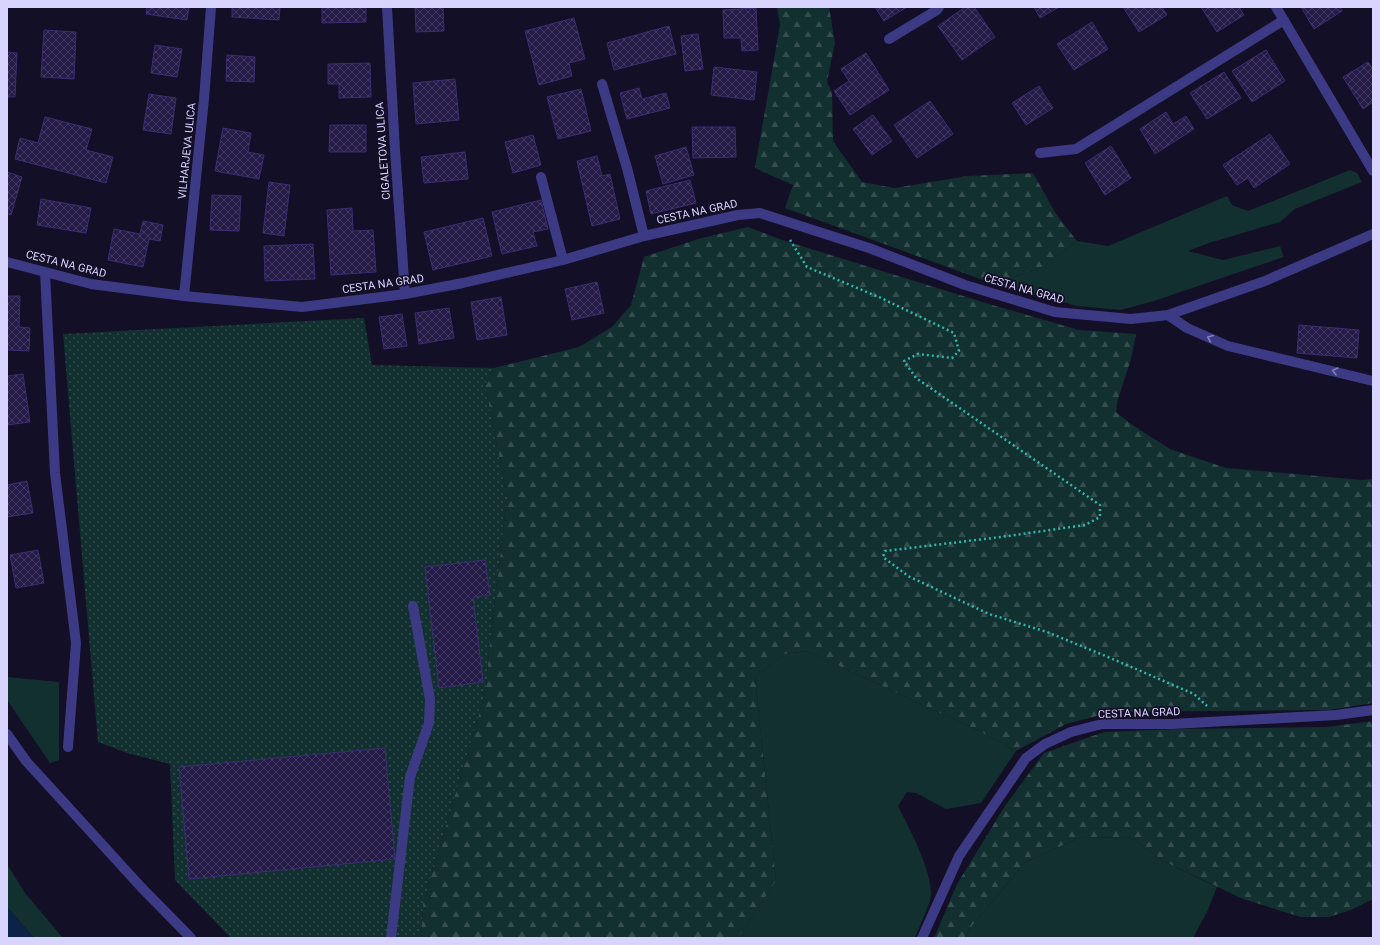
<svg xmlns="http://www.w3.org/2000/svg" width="1380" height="945" font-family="Roboto,sans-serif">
  <defs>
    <pattern id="forest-firs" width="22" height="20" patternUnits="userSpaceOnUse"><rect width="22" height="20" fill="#12302f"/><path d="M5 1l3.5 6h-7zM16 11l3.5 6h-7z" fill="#344d4e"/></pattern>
    <pattern id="park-dots" width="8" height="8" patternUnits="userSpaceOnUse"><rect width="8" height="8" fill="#12302f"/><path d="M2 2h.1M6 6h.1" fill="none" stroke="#344d4e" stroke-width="1.8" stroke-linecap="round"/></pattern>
    <pattern id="building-cross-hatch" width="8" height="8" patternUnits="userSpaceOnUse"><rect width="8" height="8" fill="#241b47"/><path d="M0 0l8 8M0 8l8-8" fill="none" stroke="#433b63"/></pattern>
  </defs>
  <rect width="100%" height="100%" fill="#130f26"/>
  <path fill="#12302f" d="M 1350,170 L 1357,173 L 1362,182 L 1295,209 L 1280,222 L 1209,243 L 1188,251 L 1223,260 L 1280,246 L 1284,257 L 1154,301 L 1121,310 L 1077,306 L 994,284 L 1043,267 L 1077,241 L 1108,246 L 1227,196 L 1232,205 L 1248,211 Z
    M 807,651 L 981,732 L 1016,751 L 981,803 L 946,809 L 916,793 L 907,792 L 898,806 C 910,830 931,868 931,895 C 931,902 918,930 915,938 L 738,938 L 776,881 L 755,677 L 785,654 Z
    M 7,677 L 59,682 L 59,760 L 50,763 L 7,700 Z
    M 1130,837 L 1163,861 L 1217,887 L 1208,910 L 1193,938 L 964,938 L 971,927 L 1025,862 L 1079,838 Z
    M 7,864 L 25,893 L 63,938 L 34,938 L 7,907 Z"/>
  <path fill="url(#forest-firs)" d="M 777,7 L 829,7 L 835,43 L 827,82 L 832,92 L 833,141 L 862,182 L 894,188 L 968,176 L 1033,173 L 1056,214 L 1077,241 L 1043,267 L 994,284 L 785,208 L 793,185 L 755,168 L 780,25 Z
    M 748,227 L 782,240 L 989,304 L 1079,330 L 1136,334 L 1131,359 L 1118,399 L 1116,412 L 1131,424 L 1170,449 L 1226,468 L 1363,480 L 1373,479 L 1373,703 L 1329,710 L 1112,712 L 1066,724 L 1016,751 L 981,732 L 807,651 L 785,654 L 755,677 L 776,881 L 738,938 L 421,938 L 423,904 L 486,690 L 489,650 L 507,498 L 485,385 L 494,368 L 579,347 L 612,327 L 631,305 L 644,257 L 698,239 Z
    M 1373,721 L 1373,899 L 1351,910 L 1329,917 L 1301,917 L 1243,899 L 1163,861 L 1130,837 L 1079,838 L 1025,862 L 971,927 L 964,938 L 934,938 L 957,884 L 1005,806 L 1044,753 L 1104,732 L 1179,729 L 1326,727 Z"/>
  <path fill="url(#park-dots)" d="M 364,318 L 372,365 L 494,368 L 485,385 L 507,498 L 489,650 L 486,690 L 423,904 L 421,938 L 231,938 L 175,880 L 170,764 L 127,753 L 98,742 L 63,334 Z"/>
  <path fill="#0c2248" d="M 7,907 L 34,938 L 7,938 Z"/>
  <path fill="url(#building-cross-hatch)" stroke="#3b2d73" d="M 147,7 L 189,7 L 187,20 L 146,14 Z
    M 232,7 L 280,7 L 279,20 L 232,17 Z
    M 322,7 L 366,7 L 366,22 L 322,23 Z
    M 415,7 L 443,7 L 444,31 L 416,32 Z
    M 875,7 L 907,7 L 884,21 Z
    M 965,7 L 974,7 L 995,37 L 962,60 L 938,26 Z
    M 1034,7 L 1059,7 L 1040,18 Z
    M 1123,7 L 1162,7 L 1167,15 L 1139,32 Z
    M 1201,7 L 1239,7 L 1244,15 L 1217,32 Z
    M 1301,7 L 1340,7 L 1342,11 L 1314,29 Z
    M 756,8 L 758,50 L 742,51 L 741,38 L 724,38 L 723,10 Z
    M 574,18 L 585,59 L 569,63 L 572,76 L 539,85 L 525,31 Z
    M 1092,22 L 1108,49 L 1074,70 L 1057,44 Z
    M 669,26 L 676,54 L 614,70 L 607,43 Z
    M 44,30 L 76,32 L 74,79 L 41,77 Z
    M 698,34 L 703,69 L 685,71 L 681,36 Z
    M 155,45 L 182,49 L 177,77 L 151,73 Z
    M 1266,50 L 1285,81 L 1252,102 L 1232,71 Z
    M 7,52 L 17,53 L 15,97 L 7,97 Z
    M 866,53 L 889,90 L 850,115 L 834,91 L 849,81 L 841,69 Z
    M 227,55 L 255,57 L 254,82 L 226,81 Z
    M 1368,62 L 1373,69 L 1373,102 L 1363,109 L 1343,77 Z
    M 370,63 L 371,97 L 339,98 L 339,84 L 328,84 L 328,64 Z
    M 714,67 L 757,72 L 754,100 L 711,95 Z
    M 1224,72 L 1241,98 L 1207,119 L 1190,93 Z
    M 455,79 L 459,120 L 416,124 L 413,83 Z
    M 1039,86 L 1053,108 L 1026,125 L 1012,103 Z
    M 639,88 L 642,99 L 666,93 L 670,108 L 627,119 L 620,93 Z
    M 581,89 L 591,131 L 558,139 L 547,97 Z
    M 149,94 L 176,98 L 171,134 L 143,130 Z
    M 930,101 L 953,134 L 917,158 L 894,125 Z
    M 1166,112 L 1173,124 L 1186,116 L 1194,129 L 1155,154 L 1140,129 Z
    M 873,115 L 892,141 L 872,155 L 853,129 Z
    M 45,117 L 92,129 L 86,150 L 113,157 L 106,183 L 15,159 L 20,138 L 38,143 Z
    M 330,125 L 366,125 L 366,152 L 329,152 Z
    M 692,127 L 735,127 L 736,157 L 693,158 Z
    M 223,128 L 251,133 L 248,152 L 264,155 L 259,179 L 215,171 Z
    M 1270,134 L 1290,164 L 1254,188 L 1248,178 L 1237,185 L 1223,165 Z
    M 533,135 L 541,165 L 513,173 L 505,142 Z
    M 1111,146 L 1131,178 L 1105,195 L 1085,163 Z
    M 686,147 L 694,175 L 663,184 L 655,156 Z
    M 465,152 L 468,179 L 424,183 L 421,157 Z
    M 597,156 L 602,176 L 610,174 L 620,219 L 592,226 L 577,161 Z
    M 7,172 L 22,177 L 11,215 L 7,214 Z
    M 690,180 L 696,203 L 651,214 L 646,191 Z
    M 269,182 L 290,185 L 284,236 L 263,233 Z
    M 212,195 L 241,196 L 239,231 L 210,230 Z
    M 41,199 L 91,208 L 86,233 L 37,225 Z
    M 541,200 L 548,229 L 533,232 L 537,246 L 502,254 L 492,212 Z
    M 352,208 L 353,231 L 373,230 L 376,272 L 331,275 L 327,210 Z
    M 483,218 L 492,256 L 433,270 L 424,232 Z
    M 143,221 L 163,225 L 160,241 L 149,239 L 143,267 L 108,260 L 114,229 L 140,234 Z
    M 313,244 L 315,279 L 265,281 L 264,246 Z
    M 597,282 L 604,313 L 572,320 L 565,289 Z
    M 7,296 L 20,296 L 19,327 L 30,328 L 29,351 L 7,350 Z
    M 501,297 L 507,335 L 477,340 L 471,302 Z
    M 449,308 L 454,338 L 419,344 L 415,313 Z
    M 402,314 L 407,346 L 384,349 L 379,317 Z
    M 1299,325 L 1359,330 L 1357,358 L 1297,353 Z
    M 23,374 L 30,422 L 7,425 L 7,376 Z
    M 27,481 L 33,513 L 7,517 L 7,485 Z
    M 38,550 L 44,583 L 16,588 L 10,555 Z
    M 485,560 L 490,595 L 473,597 L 483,682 L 439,688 L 425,567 Z
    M 385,748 L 395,859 L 189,879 L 179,767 Z"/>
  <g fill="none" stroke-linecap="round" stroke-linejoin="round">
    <path stroke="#2fb8b0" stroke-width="2.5" stroke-dasharray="2 3" stroke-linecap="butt" d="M 790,240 L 807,267 L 881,298 L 954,333 L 959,351 L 952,358 L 918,354 L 904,361 L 916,378 L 1100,505 L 1100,517 L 1085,525 L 1001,537 L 885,551 L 883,557 L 908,576 L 989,614 L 1047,632 L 1108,657 L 1194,694 L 1207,706"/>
    <path stroke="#3d3a85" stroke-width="10" d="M 387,7 L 395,150 L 405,294
      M 1276,7 L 1373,171
      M 889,39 L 937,10 L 939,7
      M 602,84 L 627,168 L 644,236
      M 1040,153 L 1076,149 L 1284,20
      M 541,177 L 563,260
      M 7,262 L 91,284 L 184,296 L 302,307 L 405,294 L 463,283 L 563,260 L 644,236 L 738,215 L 760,213 L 869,248 L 965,285 L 1055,312 L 1131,319 L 1168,315 L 1265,281 L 1373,234
      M 45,272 L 55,473 L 76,643 L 68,747
      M 184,296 L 204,99 L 211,7
      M 1168,315 L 1187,328 L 1228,346 L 1373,381
      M 7,734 L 26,761 L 141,887 L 191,938
      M 391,938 L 410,777 L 429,723 L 430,699 L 413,606
      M 922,938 L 959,856 L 1026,758 L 1045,744 L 1071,732 L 1102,724 L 1172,724 L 1336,715 L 1373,710"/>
  </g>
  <defs><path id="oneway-chevron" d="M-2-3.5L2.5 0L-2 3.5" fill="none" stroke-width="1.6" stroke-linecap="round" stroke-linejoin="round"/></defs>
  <g stroke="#837fbc">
    <use href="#oneway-chevron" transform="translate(1210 338) rotate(-157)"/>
    <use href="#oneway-chevron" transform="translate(1335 371) rotate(-166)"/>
  </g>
  <g text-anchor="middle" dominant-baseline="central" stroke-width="3.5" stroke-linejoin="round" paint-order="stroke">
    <g font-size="11" fill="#d9d4ff" stroke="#130f26">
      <text transform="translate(187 151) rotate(-84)">VILHARJEVA ULICA</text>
      <text transform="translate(383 151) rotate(-94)">CIGALETOVA ULICA</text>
      <text transform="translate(697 212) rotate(-12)">CESTA NA GRAD</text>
      <text transform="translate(66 264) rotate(14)">CESTA NA GRAD</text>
      <text transform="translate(383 284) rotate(-8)">CESTA NA GRAD</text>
      <text transform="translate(1024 289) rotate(16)">CESTA NA GRAD</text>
      <text transform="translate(1139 713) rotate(-2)">CESTA NA GRAD</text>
    </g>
  </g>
  <rect width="1380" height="945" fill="none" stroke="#d9d4ff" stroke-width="16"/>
</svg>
